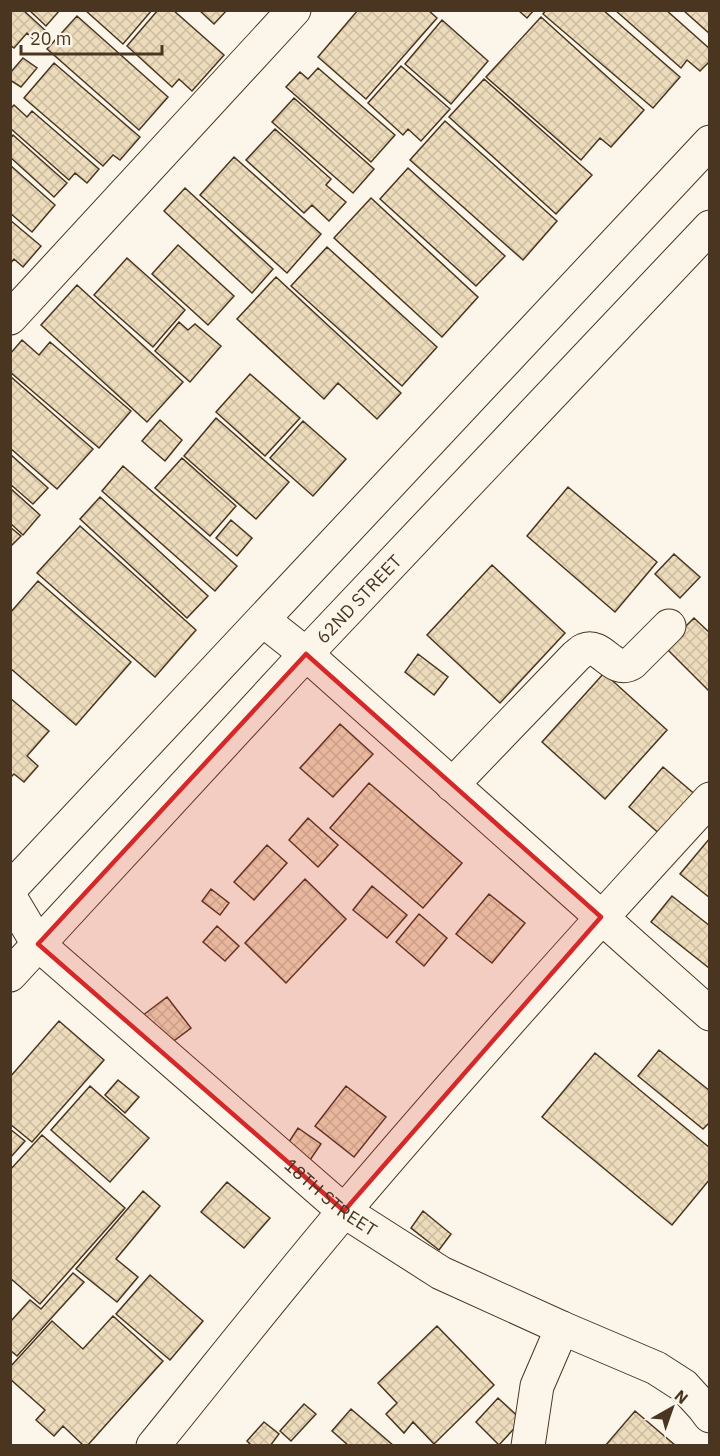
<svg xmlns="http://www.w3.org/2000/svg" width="720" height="1456" font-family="'IBM Plex Sans',sans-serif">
  <defs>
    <pattern id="building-cross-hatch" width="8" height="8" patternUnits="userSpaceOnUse" patternTransform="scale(1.5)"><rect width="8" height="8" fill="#ecdcbc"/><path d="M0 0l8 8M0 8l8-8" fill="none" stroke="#ccbda1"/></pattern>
  </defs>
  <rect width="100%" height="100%" fill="#fbf6e9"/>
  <path fill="url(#building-cross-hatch)" stroke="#4a3520" stroke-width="1.5" d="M 10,10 L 23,10 L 47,32 L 37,43 L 27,33 L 14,48 L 10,45 Z
    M 29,10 L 60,10 L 46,26 Z
    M 85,10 L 152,10 L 123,44 Z
    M 158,10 L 173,10 L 224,55 L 192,91 L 179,79 L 172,87 L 127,46 Z
    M 199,10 L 227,10 L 214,24 Z
    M 358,10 L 428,10 L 437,18 L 366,99 L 318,57 Z
    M 518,10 L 534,10 L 527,18 Z
    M 546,10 L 603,10 L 680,77 L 653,108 L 543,14 Z
    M 615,10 L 666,10 L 710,49 L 710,61 L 700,71 L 687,60 L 681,68 Z
    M 683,10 L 710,10 L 710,34 Z
    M 77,16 L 168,97 L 139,130 L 47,49 Z
    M 541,17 L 644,110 L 611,147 L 600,138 L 581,160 L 486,77 Z
    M 442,20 L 488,61 L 451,104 L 405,64 Z
    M 23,58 L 37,68 L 21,87 L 10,80 L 10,73 Z
    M 54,63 L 140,137 L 120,160 L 113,155 L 103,166 L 24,98 Z
    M 401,66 L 450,109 L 421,141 L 408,129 L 403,135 L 368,103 Z
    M 318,68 L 395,135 L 371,162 L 286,87 L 300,72 L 308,79 Z
    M 484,79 L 592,175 L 556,214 L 449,117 Z
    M 294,98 L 374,169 L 353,193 L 272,122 Z
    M 14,105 L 27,117 L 32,111 L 99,169 L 87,183 L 75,173 L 69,180 L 10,128 L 10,109 Z
    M 445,121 L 557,221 L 523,260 L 410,160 Z
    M 275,129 L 331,179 L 326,185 L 346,202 L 329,221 L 312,205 L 304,213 L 246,160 Z
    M 13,135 L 67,183 L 54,197 L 10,157 L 10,139 Z
    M 234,157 L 321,234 L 287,273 L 200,195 Z
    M 10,165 L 55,205 L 32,232 L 10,213 Z
    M 408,168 L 505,256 L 476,286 L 380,199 Z
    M 185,188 L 273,269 L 252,293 L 164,211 Z
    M 371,198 L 478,297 L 442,337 L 334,238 Z
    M 10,220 L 41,246 L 23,267 L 14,259 L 10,264 Z
    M 178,245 L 234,296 L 208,325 L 152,274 Z
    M 327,247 L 437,347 L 402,386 L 291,286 Z
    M 127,258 L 185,310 L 153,347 L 94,295 Z
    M 276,277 L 401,393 L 377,419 L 338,383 L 324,399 L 237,319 Z
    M 77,285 L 183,382 L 147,422 L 41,325 Z
    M 179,322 L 188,330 L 195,324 L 221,346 L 190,382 L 155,351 Z
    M 22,340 L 39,355 L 50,342 L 131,411 L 99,448 L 10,372 L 10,354 Z
    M 250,374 L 300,418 L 265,456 L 216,412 Z
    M 10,376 L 93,449 L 57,489 L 10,448 Z
    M 216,418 L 289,482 L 256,519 L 184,456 Z
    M 160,420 L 182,440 L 165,461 L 142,441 Z
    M 303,421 L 346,459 L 313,496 L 270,458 Z
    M 10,454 L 48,488 L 33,504 L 10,484 Z
    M 182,458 L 236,506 L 210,536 L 155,488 Z
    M 123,466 L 237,566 L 215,591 L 102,491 Z
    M 568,487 L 657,562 L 615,612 L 527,536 Z
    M 10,488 L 40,515 L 23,535 L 10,523 Z
    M 100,497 L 208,596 L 187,618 L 80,519 Z
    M 231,520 L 252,538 L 237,556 L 216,538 Z
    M 80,526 L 196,630 L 155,677 L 37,573 Z
    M 10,527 L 21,536 L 10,547 Z
    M 674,554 L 700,577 L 680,598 L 655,574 Z
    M 492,565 L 565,633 L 500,703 L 427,635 Z
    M 38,581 L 131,662 L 76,725 L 10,668 L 10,613 Z
    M 694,618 L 710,633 L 710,692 L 665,647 Z
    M 418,654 L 448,677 L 434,695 L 405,672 Z
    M 604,673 L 667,730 L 605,799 L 542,742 Z
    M 10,698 L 49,731 L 27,756 L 38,766 L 24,782 L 14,774 L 10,778 Z
    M 340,724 L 373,754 L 333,797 L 300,768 Z
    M 663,767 L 704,802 L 670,843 L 629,807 Z
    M 369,783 L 462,863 L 423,908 L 330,828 Z
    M 308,818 L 338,845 L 318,867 L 289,840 Z
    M 710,838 L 710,898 L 680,874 Z
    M 267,845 L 287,863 L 254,900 L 234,882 Z
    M 305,879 L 346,919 L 286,983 L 245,943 Z
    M 372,886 L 407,915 L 387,938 L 353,910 Z
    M 211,889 L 229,903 L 220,915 L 202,901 Z
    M 489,894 L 525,923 L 492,963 L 456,934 Z
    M 672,896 L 710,926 L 709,968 L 651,922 Z
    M 419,914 L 447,938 L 424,966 L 396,942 Z
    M 217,926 L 239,946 L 225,961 L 203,942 Z
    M 167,997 L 191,1028 L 167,1046 L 142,1016 Z
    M 59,1021 L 104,1060 L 32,1142 L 10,1124 L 10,1077 Z
    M 659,1050 L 710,1091 L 710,1122 L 703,1129 L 638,1076 Z
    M 595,1053 L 710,1148 L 710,1179 L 672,1225 L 542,1117 Z
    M 118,1080 L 139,1097 L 125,1113 L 105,1095 Z
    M 90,1086 L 149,1138 L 110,1182 L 51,1130 Z
    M 346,1086 L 386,1117 L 354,1157 L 315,1126 Z
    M 298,1128 L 321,1144 L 310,1160 L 287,1145 Z
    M 10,1129 L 25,1141 L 10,1158 Z
    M 42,1135 L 125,1208 L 40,1304 L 10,1278 L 10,1170 Z
    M 227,1182 L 270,1218 L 244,1248 L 201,1212 Z
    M 143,1191 L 160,1206 L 116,1259 L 138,1277 L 117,1302 L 76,1269 Z
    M 423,1211 L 451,1234 L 439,1250 L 411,1228 Z
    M 73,1273 L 84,1282 L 17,1356 L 10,1350 L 10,1322 L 30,1300 L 41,1309 Z
    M 150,1275 L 203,1321 L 170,1360 L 116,1314 Z
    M 113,1316 L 163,1361 L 87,1446 L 84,1446 L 63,1426 L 54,1436 L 36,1420 L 45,1410 L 10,1379 L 10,1367 L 52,1321 L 83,1349 Z
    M 437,1326 L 494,1385 L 434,1444 L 413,1422 L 404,1433 L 386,1414 L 397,1403 L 378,1383 Z
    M 498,1398 L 522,1420 L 499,1445 L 476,1422 Z
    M 304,1404 L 316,1414 L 291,1441 L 280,1431 Z
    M 351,1409 L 394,1446 L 349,1446 L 332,1431 Z
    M 635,1411 L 676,1446 L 605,1446 Z
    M 264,1422 L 279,1434 L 270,1446 L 252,1446 L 247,1441 Z"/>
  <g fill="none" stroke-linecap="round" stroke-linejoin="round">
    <defs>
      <g id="minor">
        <path d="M 10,318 L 294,10"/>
        <path d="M 263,620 L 306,654 L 710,1014"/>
        <path d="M 452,785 L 576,656 C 579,654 581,651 584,650 C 602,642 613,675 632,663 L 669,626"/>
        <path id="s1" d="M 10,897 L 38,944 L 344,1211 L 441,1273 L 562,1328 L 656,1368 L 684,1386 L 704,1408 L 710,1416"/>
        <path d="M 153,1446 C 217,1367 280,1287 345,1210 C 464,1070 586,934 710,799"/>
        <path d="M 528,1446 L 537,1386 L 562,1328"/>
      </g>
      <g id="major">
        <path d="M 10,889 L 710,142"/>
        <path id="s2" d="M 10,975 L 306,654 L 710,227"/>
      </g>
    </defs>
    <use href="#minor" stroke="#4a3520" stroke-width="35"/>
    <use href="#major" stroke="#4a3520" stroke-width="35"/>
    <use href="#minor" stroke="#fbf6e9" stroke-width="33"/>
    <use href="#major" stroke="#fbf6e9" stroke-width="33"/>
  </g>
  <path fill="#d62828" fill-opacity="0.2" stroke="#d62828" stroke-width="4.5" stroke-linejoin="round" d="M 306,654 L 601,917 L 344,1211 L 38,944 Z"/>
  <g text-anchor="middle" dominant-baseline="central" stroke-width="4.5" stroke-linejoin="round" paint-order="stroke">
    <g font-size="18" fill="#4a3520" stroke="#fbf6e9">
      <text stroke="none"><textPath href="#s2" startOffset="513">62ND STREET</textPath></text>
      <text stroke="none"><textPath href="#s1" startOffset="442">18TH STREET</textPath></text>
    </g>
  </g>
  <rect width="720" height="1456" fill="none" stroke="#4a3520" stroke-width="24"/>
  <g transform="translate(672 1408) rotate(40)" stroke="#fbf6e9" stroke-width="4.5" paint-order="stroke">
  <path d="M0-4.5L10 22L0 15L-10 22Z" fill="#4a3520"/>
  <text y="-9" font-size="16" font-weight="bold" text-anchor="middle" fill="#4a3520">N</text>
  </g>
  <path d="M21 45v9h141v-9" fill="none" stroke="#4a3520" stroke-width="3"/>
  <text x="30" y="45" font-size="18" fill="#4a3520" stroke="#fbf6e9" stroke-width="4.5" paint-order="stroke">20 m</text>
</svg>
